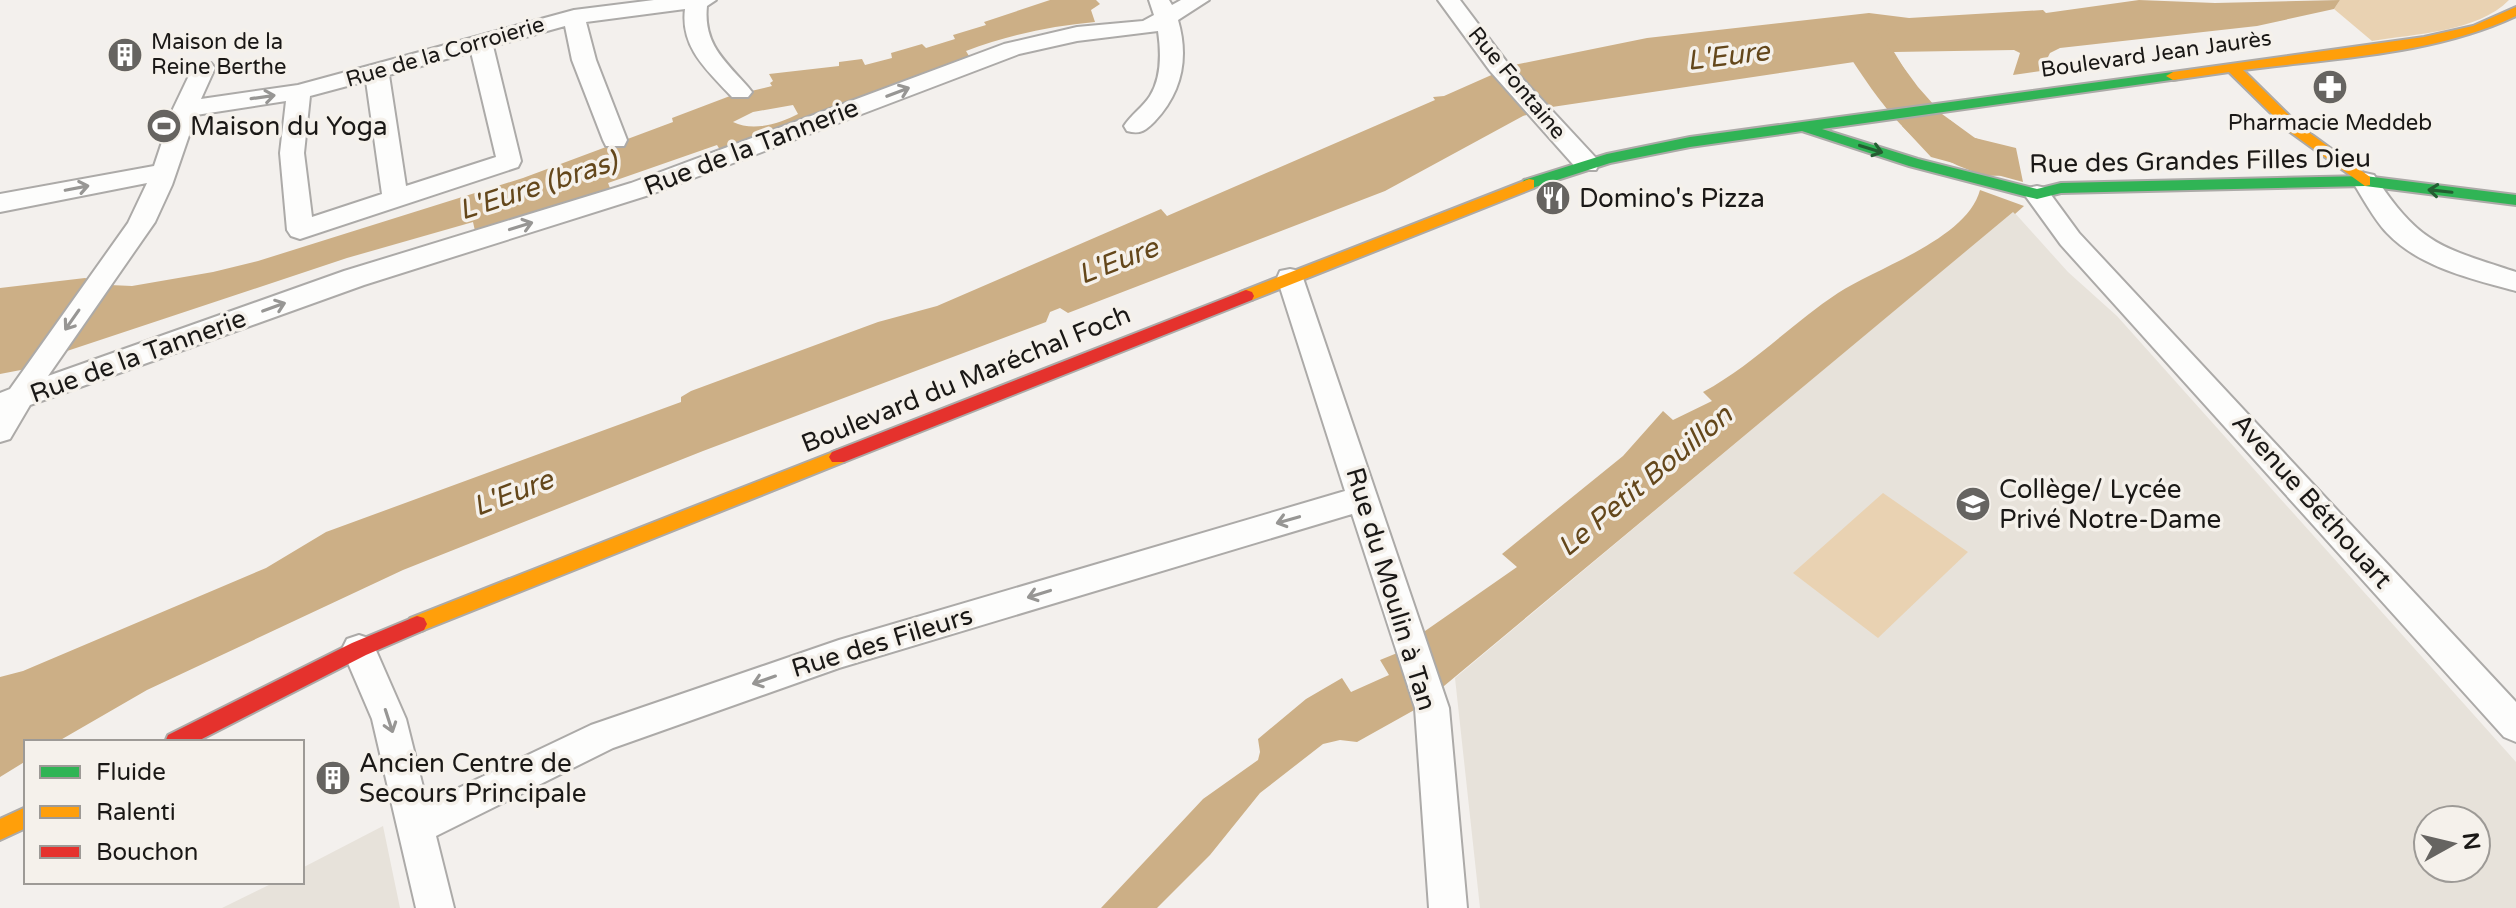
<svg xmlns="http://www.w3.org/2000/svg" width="2516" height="908" font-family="'Varela Round',sans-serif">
  <rect width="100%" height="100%" fill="#f3f0ed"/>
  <path fill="#e7e2da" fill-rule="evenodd" d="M 2013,211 L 2068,272 L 2117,316 L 2516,762 L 2516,908 L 1480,908 L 1455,678 ZM 2428,820 L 2476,820 L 2476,868 L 2428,868 Z
    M 383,826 L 400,908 L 222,908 L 275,882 L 302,882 L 302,868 Z"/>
  <path fill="#e9d2b2" d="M 2340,0 L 2509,0 C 2478,32 2414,34 2372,41 L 2334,9 Z
    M 1883,493 L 1968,552 L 1878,638 L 1793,573 Z"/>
  <path fill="#ccaf86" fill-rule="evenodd" d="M 1050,0 L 1096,0 L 1100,4 L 1091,10 L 1095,22 C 1051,26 1008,35 966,51 L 969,56 L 720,150 L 717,145 L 608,183 L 610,188 L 475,231 L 473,222 L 347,258 L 67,351 L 26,369 L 0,374 L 0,288 L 85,278 L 110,285 L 132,286 L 213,272 L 258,261 L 523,178 L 673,122 L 672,118 L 730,96 L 772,86 L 770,83 L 773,81 L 769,74 L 839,66 L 839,62 L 862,59 L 865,65 L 892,58 L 891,53 L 922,44 L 926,48 L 955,39 L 953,35 L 986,25 L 984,22 ZM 793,105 L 798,114 C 779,124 753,132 733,122 L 753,112 Z
    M 2139,0 L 2215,3 L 2340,0 L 2334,9 L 2257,26 L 2060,48 L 2050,53 L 2041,71 L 2013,75 L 2020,53 L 2014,50 L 1894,52 L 1918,91 L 1886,95 L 1861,61 L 1552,107 L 1523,116 L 1385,191 L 1068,313 L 1060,308 L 1050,312 L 1046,322 L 703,451 L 403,570 L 147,690 L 57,742 L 26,742 L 26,761 L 0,777 L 0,677 L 23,671 L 266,568 L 326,532 L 681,402 L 681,397 L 691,391 L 878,322 L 937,306 L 1161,209 L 1167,216 L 1435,100 L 1433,97 L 1444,96 L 1514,65 L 1647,38 L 1869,13 L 1909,18 L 2043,10 L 2046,13 Z
    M 1950,120 L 1971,137 L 2016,148 L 2023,182 L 1931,157 L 1902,126 Z
    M 1980,190 L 2024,206 L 2015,214 L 2013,212 L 1432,696 L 1415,638 L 1517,567 L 1502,554 L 1623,456 L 1663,411 L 1673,420 L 1712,401 L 1703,392 C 1753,365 1791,324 1838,293 C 1878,267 1967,239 1980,190 Z
    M 1407,649 L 1425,704 L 1357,742 L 1340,740 L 1323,744 L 1260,793 L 1210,855 L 1157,908 L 1101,908 L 1203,799 L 1258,760 L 1260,752 L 1258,739 L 1306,699 L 1342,678 L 1351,692 L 1389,675 L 1380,660 Z"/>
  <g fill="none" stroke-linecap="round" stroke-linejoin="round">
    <path fill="#ccaf86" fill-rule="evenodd" d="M 1860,26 L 1876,30 L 1918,87 L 1942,114 L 1975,138 L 2011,151 L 2018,162 L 2011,173 C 1994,178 1985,176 1969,170 C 1904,146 1875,94 1838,39 L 1844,30 Z"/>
    <defs>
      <path id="street" d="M 654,0 L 716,0 L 707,6 C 703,44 725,61 748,87 L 752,92 L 748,97 L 732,97 C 708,71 680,48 685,9 L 586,22 L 596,60 L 627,140 L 624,146 L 606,146 L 603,140 L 572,60 L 565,26 L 493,46 L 521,161 L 518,167 L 300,239 L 291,236 L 287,230 L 280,153 L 286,101 L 196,115 L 172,185 L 155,222 L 48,376 L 344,271 L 631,183 L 1004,44 L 1077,27 L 1143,21 L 1154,15 L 1149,0 L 1169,0 L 1172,5 L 1181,0 L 1209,0 L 1178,20 C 1189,58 1182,92 1155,121 C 1146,130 1141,135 1127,131 L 1124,126 C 1131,115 1143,107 1150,96 C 1162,77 1161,52 1158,31 L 1077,41 L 1019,54 L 649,195 L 364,285 L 30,405 L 10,439 L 0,442 L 0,393 L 10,389 L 128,223 L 147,183 L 0,212 L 0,194 L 154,166 L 173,109 L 195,63 L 211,63 L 215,68 L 201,99 L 298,85 L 574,10 ZM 471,52 L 496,157 L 406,186 L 389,75 ZM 366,81 L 382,194 L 312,217 L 304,153 L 310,96 Z
        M 1438,0 L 1460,0 L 1506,61 L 1596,158 L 1599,164 L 1596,170 L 1578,170 L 1490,71 Z
        M 2365,173 L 2374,175 C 2420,245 2440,247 2516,272 L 2516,291 C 2472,279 2419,267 2387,233 C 2373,218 2363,198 2352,181 L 2356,175 Z
        M 2037,186 L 2046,188 L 2079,233 L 2516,702 L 2516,742 L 2504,737 L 2061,245 L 2024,194 L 2028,188 Z
        M 1290,269 L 1300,271 L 1303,278 L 1449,708 L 1467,908 L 1429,908 L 1415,708 L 1352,514 L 839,668 L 613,748 L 436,836 L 454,908 L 416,908 L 372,719 L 342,649 L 347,639 L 359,635 L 371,639 L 406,719 L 427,803 L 591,725 L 839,640 L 1345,491 L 1277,278 L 1280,271 Z"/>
      <path id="fast" d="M 2173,72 L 2178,73 L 2178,79 L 1822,129 L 1918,159 L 2037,189 L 2061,183 L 2365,176 L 2516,195 L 2516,205 L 2365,186 L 2061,193 L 2037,199 L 2024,196 L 1909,166 L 1802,131 L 1690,147 L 1610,163 L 1529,189 L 1521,184 L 1524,180 L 1607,154 L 1690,137 Z"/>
      <path id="slow" d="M 2516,7 L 2516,16 C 2433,55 2334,58 2243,70 L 2300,126 L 2370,177 L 2370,185 L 2365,186 L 2290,132 L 2229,72 L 2173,80 L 2166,76 L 2173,72 L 2424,37 L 2473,26 Z
        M 1529,179 L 1534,180 L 1534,188 L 1252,300 L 1240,300 L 1238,296 L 1240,292 Z
        M 838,450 L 844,452 L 847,457 L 844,462 L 424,630 L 417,632 L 410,630 L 407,624 L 410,618 Z
        M 26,807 L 26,828 L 0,840 L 0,819 Z"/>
      <path id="jam" d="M 1246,290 L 1252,292 L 1254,296 L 1252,300 L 844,462 L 832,462 L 829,457 L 832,452 Z
        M 417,616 L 424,618 L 427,624 L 424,630 L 366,655 L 196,742 L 165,742 L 168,735 L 352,643 Z"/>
    </defs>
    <use href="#street" stroke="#acaaa8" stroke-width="4"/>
    <use href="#fast" stroke="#acaaa8" stroke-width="4"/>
    <use href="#slow" stroke="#acaaa8" stroke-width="4"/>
    <use href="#jam" stroke="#acaaa8" stroke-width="4"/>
    <use href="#street" fill="#fdfdfc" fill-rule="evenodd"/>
    <use href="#fast" fill="#30b455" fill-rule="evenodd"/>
    <use href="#slow" fill="#ff9f0a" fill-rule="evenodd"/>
    <use href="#jam" fill="#e5322d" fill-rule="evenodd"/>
  </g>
  <defs><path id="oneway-shaft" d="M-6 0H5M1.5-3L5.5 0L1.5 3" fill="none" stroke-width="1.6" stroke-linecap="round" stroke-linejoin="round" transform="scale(2)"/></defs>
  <g stroke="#979694">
    <use href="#oneway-shaft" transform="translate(898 92) rotate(-21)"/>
    <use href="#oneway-shaft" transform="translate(263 97) rotate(-8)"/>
    <use href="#oneway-shaft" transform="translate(77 188) rotate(-11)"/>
    <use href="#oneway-shaft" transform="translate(521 226) rotate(-17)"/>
    <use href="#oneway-shaft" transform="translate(274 307) rotate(-20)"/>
    <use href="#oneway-shaft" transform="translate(72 320) rotate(125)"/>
    <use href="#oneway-shaft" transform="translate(1288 520) rotate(164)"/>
    <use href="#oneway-shaft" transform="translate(1039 594) rotate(163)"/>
    <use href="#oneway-shaft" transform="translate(764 680) rotate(161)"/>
    <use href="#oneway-shaft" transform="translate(389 721) rotate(72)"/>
  </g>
  <g stroke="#245e32">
    <use href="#oneway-shaft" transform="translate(1871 149) rotate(17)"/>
    <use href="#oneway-shaft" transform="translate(2440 191) rotate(-174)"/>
  </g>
  <defs>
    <symbol id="building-disc" viewBox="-11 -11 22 22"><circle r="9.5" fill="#666461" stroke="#f5f1eb"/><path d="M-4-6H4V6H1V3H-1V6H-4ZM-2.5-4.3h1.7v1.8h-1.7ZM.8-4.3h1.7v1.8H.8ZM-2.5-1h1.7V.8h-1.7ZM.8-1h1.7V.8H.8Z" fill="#fff"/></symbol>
    <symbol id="pharmacy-disc" viewBox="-11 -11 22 22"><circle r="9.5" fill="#666461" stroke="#f5f1eb"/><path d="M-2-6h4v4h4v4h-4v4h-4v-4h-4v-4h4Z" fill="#fff"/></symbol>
    <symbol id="stadium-disc" viewBox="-11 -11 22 22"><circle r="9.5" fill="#666461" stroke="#f5f1eb"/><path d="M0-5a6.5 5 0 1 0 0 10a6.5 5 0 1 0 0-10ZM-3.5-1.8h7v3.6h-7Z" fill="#fff"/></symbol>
    <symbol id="restaurant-disc" viewBox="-11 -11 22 22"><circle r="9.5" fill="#666461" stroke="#f5f1eb"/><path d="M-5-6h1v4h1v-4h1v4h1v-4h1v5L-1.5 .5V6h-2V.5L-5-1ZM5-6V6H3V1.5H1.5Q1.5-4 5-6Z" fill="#fff"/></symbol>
    <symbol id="school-disc" viewBox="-11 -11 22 22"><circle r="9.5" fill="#666461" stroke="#f5f1eb"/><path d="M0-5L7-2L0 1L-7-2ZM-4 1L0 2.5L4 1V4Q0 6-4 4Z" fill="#fff"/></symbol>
  </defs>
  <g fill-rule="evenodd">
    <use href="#building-disc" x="105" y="35" width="40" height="40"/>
    <use href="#pharmacy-disc" x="2310" y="67" width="40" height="40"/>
    <use href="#stadium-disc" x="144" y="106" width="40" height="40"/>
    <use href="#restaurant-disc" x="1533" y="178" width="40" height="40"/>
    <use href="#school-disc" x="1953" y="484" width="40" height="40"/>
    <use href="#building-disc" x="313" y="758" width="40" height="40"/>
  </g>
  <g text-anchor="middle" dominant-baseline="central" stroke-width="7" stroke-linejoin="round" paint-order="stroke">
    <g font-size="22" fill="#1a1816" stroke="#f5f1eb" text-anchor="start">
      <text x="151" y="42">Maison de la<tspan x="151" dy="25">Reine Berthe</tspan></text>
      <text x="2330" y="123" text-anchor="middle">Pharmacie Meddeb</text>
    </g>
    <g font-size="22" fill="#1a1816" stroke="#f5f1eb">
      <text transform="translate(445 52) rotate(-16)">Rue de la Corroierie</text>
      <text transform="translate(2156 54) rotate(-8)">Boulevard Jean Jaurès</text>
      <text transform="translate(1517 83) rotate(50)">Rue Fontaine</text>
    </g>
    <g font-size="26" fill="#1a1816" stroke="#f5f1eb" text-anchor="start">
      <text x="190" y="126">Maison du Yoga</text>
      <text x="1579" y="198">Domino's Pizza</text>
      <text x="1999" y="489">Collège/ Lycée<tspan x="1999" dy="30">Privé Notre-Dame</tspan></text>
      <text x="359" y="763">Ancien Centre de<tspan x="359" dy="30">Secours Principale</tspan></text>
    </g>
    <g font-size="26" fill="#1a1816" stroke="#f5f1eb">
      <text transform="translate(751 147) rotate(-21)">Rue de la Tannerie</text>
      <text transform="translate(2200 161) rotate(-1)">Rue des Grandes Filles Dieu</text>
      <text transform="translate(138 356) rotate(-20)">Rue de la Tannerie</text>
      <text transform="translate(966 379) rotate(-22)">Boulevard du Maréchal Foch</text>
      <text transform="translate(2312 501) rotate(48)">Avenue Béthouart</text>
      <text transform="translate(1391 589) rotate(73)">Rue du Moulin à Tan</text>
      <text transform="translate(882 642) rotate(-17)">Rue des Fileurs</text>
    </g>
    <g font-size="28" font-style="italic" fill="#64471b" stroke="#f5f1eb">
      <text transform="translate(1728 56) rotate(-7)">L'Eure</text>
      <text transform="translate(538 186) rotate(-18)">L'Eure (bras)</text>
      <text transform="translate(1118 261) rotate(-21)">L'Eure</text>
      <text transform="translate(1645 481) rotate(-40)">Le Petit Bouillon</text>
      <text transform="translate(513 493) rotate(-21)">L'Eure</text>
    </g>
  </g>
  <rect x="24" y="740" width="280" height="144" fill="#f5f1eb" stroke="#9d9a96" stroke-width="2"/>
  <rect x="40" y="766" width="40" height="12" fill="#30b455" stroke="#9d9a96" stroke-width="2"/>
  <text x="96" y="780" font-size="24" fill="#1a1816">Fluide</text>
  <rect x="40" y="806" width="40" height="12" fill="#ff9f0a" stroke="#9d9a96" stroke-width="2"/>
  <text x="96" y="820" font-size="24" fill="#1a1816">Ralenti</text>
  <rect x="40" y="846" width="40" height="12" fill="#e5322d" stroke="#9d9a96" stroke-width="2"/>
  <text x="96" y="860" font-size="24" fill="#1a1816">Bouchon</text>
  <g transform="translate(2452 844) rotate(82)"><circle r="38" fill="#f5f1eb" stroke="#9d9a96" stroke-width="2"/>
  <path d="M0-6L14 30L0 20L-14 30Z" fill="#666461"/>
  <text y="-12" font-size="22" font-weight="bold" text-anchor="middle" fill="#1a1816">N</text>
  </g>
</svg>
